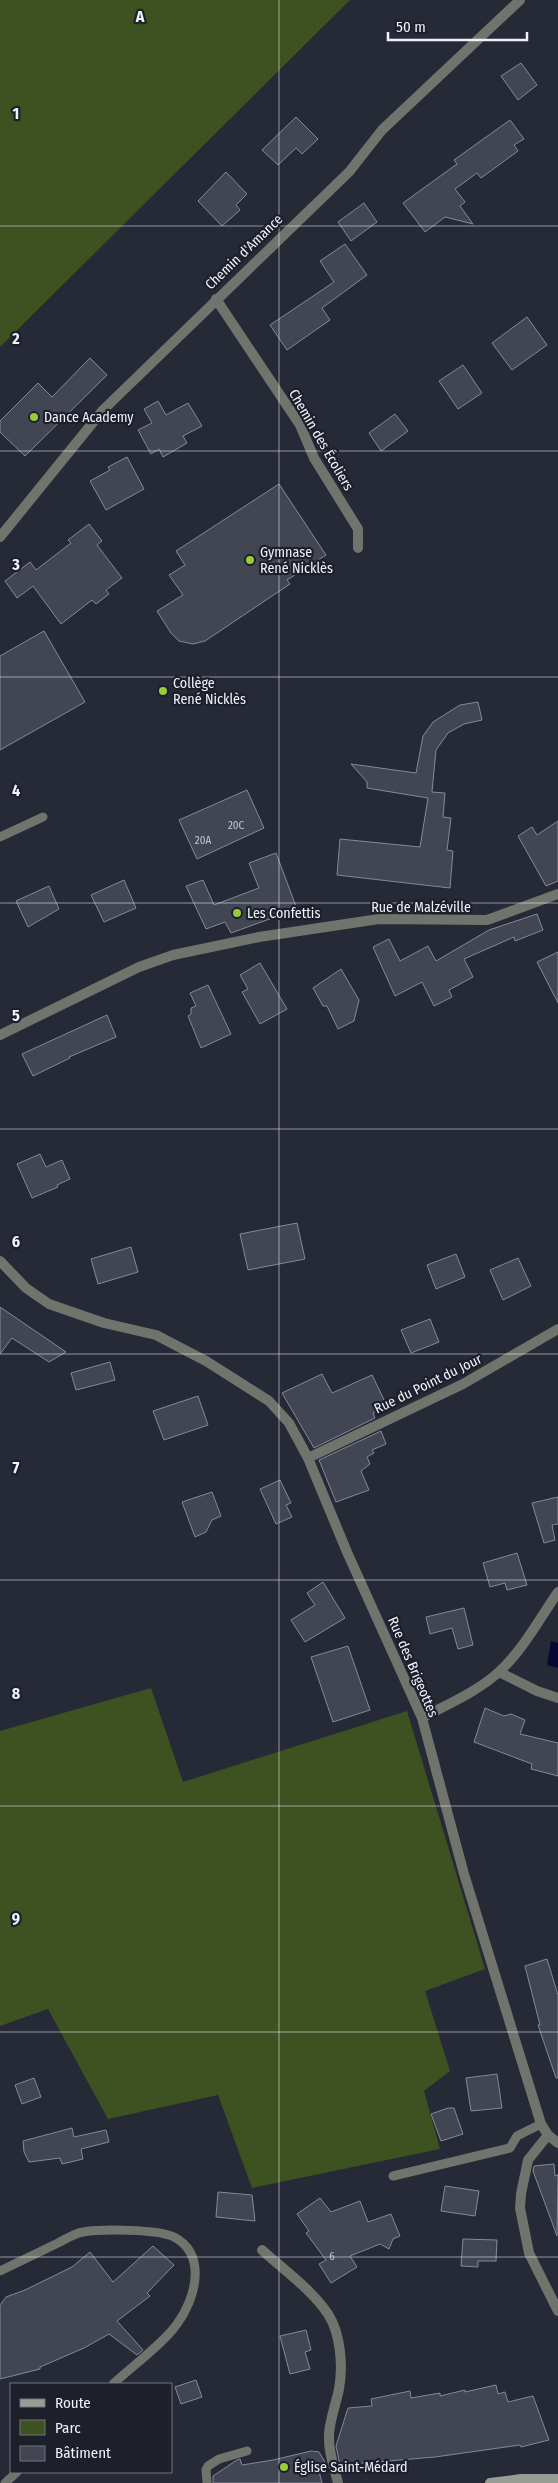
<svg xmlns="http://www.w3.org/2000/svg" width="558" height="2483" font-family="'Fira Sans Condensed',sans-serif">
  <rect width="100%" height="100%" fill="#262936"/>
  <path fill="#3d5220" d="M 0,0 L 350,0 L 0,347 Z
    M 151,1688 L 183,1782 L 407,1711 L 485,1969 L 425,1991 L 450,2071 L 424,2091 L 440,2149 L 252,2188 L 218,2095 L 108,2119 L 48,2009 L 0,2026 L 0,1731 Z"/>
  <path fill="#090835" d="M 551,1641 L 558,1643 L 558,1668 L 547,1665 Z"/>
  <path fill="#424653" stroke="#858998" d="M 521,63 L 537,85 L 518,100 L 501,76 Z
    M 296,117 L 318,139 L 302,154 L 296,148 L 278,165 L 262,150 Z
    M 510,120 L 524,139 L 514,145 L 518,151 L 481,178 L 477,173 L 455,189 L 465,202 L 460,206 L 473,224 L 445,217 L 425,232 L 403,203 L 457,164 L 454,160 Z
    M 226,172 L 247,194 L 236,205 L 240,210 L 222,226 L 198,201 Z
    M 364,203 L 377,222 L 351,241 L 338,222 Z
    M 345,244 L 367,275 L 322,308 L 330,320 L 287,350 L 270,325 L 334,282 L 320,261 Z
    M 527,317 L 547,345 L 512,370 L 492,343 Z
    M 90,358 L 107,375 L 25,456 L 0,432 L 0,421 L 38,383 L 52,397 Z
    M 463,365 L 482,393 L 458,409 L 439,381 Z
    M 158,401 L 166,415 L 188,403 L 202,426 L 183,436 L 187,443 L 163,457 L 159,449 L 151,454 L 138,430 L 152,423 L 144,409 Z
    M 395,414 L 408,431 L 381,451 L 369,433 Z
    M 127,457 L 144,489 L 106,510 L 90,481 L 110,470 L 108,467 Z
    M 279,484 L 326,555 L 287,580 L 290,584 L 205,641 L 193,644 L 179,641 L 171,633 L 157,611 L 183,595 L 169,575 L 185,565 L 176,551 Z
    M 89,524 L 102,541 L 97,545 L 122,578 L 106,590 L 109,594 L 96,604 L 92,600 L 61,624 L 33,586 L 17,598 L 5,581 L 30,562 L 36,570 L 71,543 L 68,540 Z
    M 44,631 L 85,702 L 0,750 L 0,656 Z
    M 478,702 L 482,720 L 464,724 L 448,733 L 436,750 L 432,792 L 445,793 L 443,817 L 451,818 L 447,850 L 453,851 L 450,888 L 337,875 L 340,839 L 420,847 L 428,798 L 367,788 L 367,782 L 351,764 L 416,773 L 423,736 L 433,722 L 460,705 Z
    M 247,790 L 264,828 L 197,859 L 179,820 Z
    M 558,821 L 558,881 L 546,886 L 518,836 L 532,827 L 537,835 Z
    M 276,853 L 297,909 L 231,933 L 225,922 L 206,929 L 186,886 L 203,880 L 214,905 L 259,888 L 249,863 Z
    M 124,880 L 136,908 L 104,922 L 91,895 Z
    M 49,886 L 59,909 L 28,927 L 16,901 Z
    M 537,914 L 543,930 L 515,941 L 514,937 L 464,959 L 473,977 L 449,990 L 452,997 L 434,1006 L 422,982 L 395,996 L 373,947 L 389,939 L 400,961 L 428,946 L 436,961 L 489,930 Z
    M 558,952 L 558,1003 L 537,962 Z
    M 260,963 L 287,1009 L 260,1024 L 242,992 L 248,989 L 240,975 Z
    M 341,969 L 359,1000 L 354,1021 L 338,1029 L 327,1006 L 323,1006 L 313,988 Z
    M 208,985 L 231,1034 L 201,1048 L 188,1016 L 191,1014 L 191,1008 L 196,1006 L 190,993 Z
    M 107,1015 L 116,1037 L 69,1057 L 70,1058 L 33,1076 L 22,1054 Z
    M 40,1154 L 46,1167 L 62,1160 L 70,1179 L 57,1185 L 58,1187 L 32,1198 L 17,1164 Z
    M 297,1223 L 305,1259 L 248,1270 L 240,1234 Z
    M 131,1247 L 138,1272 L 98,1284 L 91,1259 Z
    M 456,1254 L 465,1277 L 436,1289 L 427,1265 Z
    M 518,1258 L 531,1286 L 503,1300 L 490,1270 Z
    M 0,1307 L 66,1352 L 49,1362 L 12,1338 L 0,1354 Z
    M 430,1319 L 439,1342 L 411,1353 L 401,1330 Z
    M 110,1362 L 115,1380 L 76,1390 L 71,1373 Z
    M 322,1374 L 332,1393 L 372,1375 L 387,1406 L 373,1413 L 375,1418 L 314,1448 L 282,1393 Z
    M 198,1396 L 208,1425 L 164,1440 L 153,1411 Z
    M 381,1431 L 386,1444 L 372,1450 L 374,1453 L 367,1457 L 370,1464 L 361,1471 L 369,1490 L 336,1502 L 319,1460 Z
    M 280,1480 L 291,1503 L 286,1505 L 292,1517 L 276,1524 L 260,1489 Z
    M 212,1492 L 221,1516 L 212,1520 L 206,1532 L 195,1537 L 182,1502 Z
    M 558,1497 L 558,1524 L 552,1525 L 555,1540 L 544,1543 L 532,1503 Z
    M 517,1553 L 527,1585 L 507,1590 L 505,1583 L 490,1587 L 483,1563 Z
    M 323,1582 L 345,1618 L 305,1642 L 291,1620 L 315,1605 L 307,1593 Z
    M 464,1608 L 473,1645 L 458,1649 L 452,1628 L 430,1634 L 426,1617 Z
    M 348,1646 L 370,1710 L 333,1722 L 311,1657 Z
    M 485,1708 L 504,1716 L 511,1714 L 525,1720 L 520,1734 L 558,1743 L 558,1776 L 531,1769 L 532,1764 L 474,1742 Z
    M 547,1959 L 558,1995 L 558,2078 L 556,2078 L 538,2025 L 540,2025 L 525,1966 Z
    M 497,2074 L 502,2108 L 471,2111 L 466,2078 Z
    M 34,2078 L 41,2097 L 22,2104 L 15,2085 Z
    M 448,2108 L 454,2108 L 463,2134 L 441,2141 L 431,2114 Z
    M 72,2128 L 74,2137 L 106,2130 L 109,2142 L 81,2149 L 83,2159 L 62,2164 L 60,2158 L 29,2162 L 24,2152 L 23,2141 Z
    M 554,2164 L 555,2176 L 558,2175 L 557,2236 L 533,2171 L 534,2166 Z
    M 445,2186 L 479,2191 L 475,2216 L 441,2211 Z
    M 218,2192 L 252,2195 L 255,2221 L 216,2217 Z
    M 320,2198 L 331,2212 L 360,2201 L 368,2222 L 391,2214 L 400,2236 L 393,2239 L 389,2249 L 380,2244 L 350,2256 L 357,2267 L 331,2283 L 319,2264 L 326,2260 L 306,2233 L 309,2231 L 297,2214 Z
    M 463,2239 L 497,2240 L 496,2261 L 478,2261 L 478,2267 L 461,2266 Z
    M 153,2246 L 174,2265 L 147,2293 L 150,2296 L 117,2321 L 143,2350 L 137,2355 L 109,2334 L 84,2348 L 40,2367 L 40,2369 L 0,2379 L 0,2305 L 6,2297 L 25,2290 L 72,2267 L 90,2252 L 113,2282 Z
    M 306,2330 L 311,2350 L 305,2352 L 310,2369 L 290,2374 L 280,2336 Z
    M 196,2380 L 202,2397 L 181,2404 L 175,2387 Z
    M 496,2385 L 498,2394 L 505,2392 L 508,2402 L 533,2396 L 549,2440 L 521,2447 L 520,2445 L 435,2457 L 340,2465 L 336,2446 L 348,2408 L 372,2406 L 371,2399 L 410,2391 L 411,2398 L 440,2393 L 440,2396 L 465,2390 L 465,2392 Z
    M 311,2451 L 319,2452 L 326,2464 L 326,2466 L 318,2467 L 322,2483 L 213,2483 L 213,2476 L 237,2460 L 240,2459 L 242,2465 L 273,2460 Z"/>
  <g fill="none" stroke-linecap="round" stroke-linejoin="round">
    <path stroke="#71746d" stroke-width="9" d="M 0,837 L 43,817
      M 393,2176 L 510,2148 L 517,2136 L 541,2124
      M 0,2271 C 19,2262 39,2252 58,2243 C 66,2239 75,2233 83,2232 C 101,2229 158,2229 174,2237 C 208,2255 195,2300 177,2324 C 165,2342 130,2368 113,2384
      M 5,2483 L 17,2472
      M 207,2483 L 206,2470 L 208,2466 L 219,2459 L 247,2451"/>
    <path stroke="#71746d" stroke-width="10" d="M 216,299 L 300,425 L 314,458 L 358,529 L 358,548
      M 0,537 L 103,410 L 349,172 L 382,130 L 520,0
      M 0,1035 L 139,967 L 173,955 L 259,937 L 379,919 L 487,920 L 558,894
      M 0,1261 L 26,1288 L 49,1304 L 104,1323 L 156,1335 L 206,1361 L 269,1401 L 289,1423 L 308,1458 L 347,1552 L 422,1718 L 464,1874 L 541,2124 L 548,2135 L 558,2143
      M 308,1458 L 463,1384 L 558,1329
      M 499,1672 L 537,1691 L 558,1698
      M 422,1718 C 448,1704 479,1691 501,1670 C 524,1648 540,1618 558,1592
      M 548,2135 L 528,2160 L 521,2194 L 520,2208 L 529,2253 L 558,2311
      M 262,2250 C 284,2270 312,2290 328,2314 C 341,2334 343,2367 339,2389 C 336,2404 330,2419 329,2434 C 328,2451 334,2467 338,2483"/>
    <path stroke="#999e94" stroke-width="10" d="M 490,2483 L 521,2479 L 558,2479"/>
  </g>
  <path fill="none" stroke="#eff2fa" stroke-width="1" stroke-opacity="0.55" d="M 279,0 L 279,2483M 0,226 L 558,226M 0,451 L 558,451M 0,677 L 558,677M 0,903 L 558,903M 0,1129 L 558,1129M 0,1354 L 558,1354M 0,1580 L 558,1580M 0,1806 L 558,1806M 0,2032 L 558,2032M 0,2257 L 558,2257"/>
  <g fill="#94cc3c" stroke="#1d202b" stroke-width="2">
    <circle cx="34" cy="417" r="5"/>
    <circle cx="250" cy="560" r="5"/>
    <circle cx="163" cy="691" r="5"/>
    <circle cx="237" cy="913" r="5"/>
    <circle cx="284" cy="2467" r="5"/>
  </g>
  <g text-anchor="middle" dominant-baseline="central" stroke-width="4.5" stroke-linejoin="round" paint-order="stroke">
    <g font-size="11" fill="#c4c7d0">
      <text x="236" y="825">20C</text>
      <text x="203" y="840">20A</text>
      <text x="332" y="2256">6</text>
    </g>
    <g font-size="14" fill="#eff2fa" stroke="#1d202b">
      <text transform="translate(244 252) rotate(-44)">Chemin d'Amance</text>
      <text transform="translate(321 440) rotate(60)">Chemin des Écoliers</text>
      <text x="421" y="907">Rue de Malzéville</text>
      <text transform="translate(428 1384) rotate(-26)">Rue du Point du Jour</text>
      <text transform="translate(413 1667) rotate(67)">Rue des Brigeottes</text>
    </g>
    <g font-size="14" fill="#eff2fa" stroke="#1d202b" text-anchor="start">
      <text x="44" y="417">Dance Academy</text>
      <text x="260" y="552">Gymnase<tspan x="260" dy="16">René Nicklès</tspan></text>
      <text x="173" y="683">Collège<tspan x="173" dy="16">René Nicklès</tspan></text>
      <text x="247" y="913">Les Confettis</text>
      <text x="294" y="2467">Église Saint-Médard</text>
    </g>
  </g>
  <g font-size="16" text-anchor="middle" font-weight="bold" fill="#eff2fa" stroke="#1d202b" stroke-width="4.5" stroke-linejoin="round" paint-order="stroke">
    <text x="140" y="22">A</text>
    <text x="16" y="119">1</text>
    <text x="16" y="344">2</text>
    <text x="16" y="570">3</text>
    <text x="16" y="796">4</text>
    <text x="16" y="1021">5</text>
    <text x="16" y="1247">6</text>
    <text x="16" y="1473">7</text>
    <text x="16" y="1699">8</text>
    <text x="16" y="1924">9</text>
  </g>
  <rect x="10" y="2383" width="162" height="90" fill="#1d202b" stroke="#71747e"/>
  <rect x="20" y="2399" width="25" height="8" fill="#999e94" stroke="#71747e"/>
  <text x="55" y="2408" font-size="15" fill="#eff2fa">Route</text>
  <rect x="20" y="2420" width="25" height="15" fill="#3d5220" stroke="#71747e"/>
  <text x="55" y="2433" font-size="15" fill="#eff2fa">Parc</text>
  <rect x="20" y="2446" width="25" height="15" fill="#424653" stroke="#71747e"/>
  <text x="55" y="2458" font-size="15" fill="#eff2fa">Bâtiment</text>
  <path d="M388 32v8h139v-8" fill="none" stroke="#eff2fa" stroke-width="2.5"/>
  <text x="396" y="32" font-size="15" fill="#eff2fa" stroke="#1d202b" stroke-width="4" paint-order="stroke">50 m</text>
</svg>
